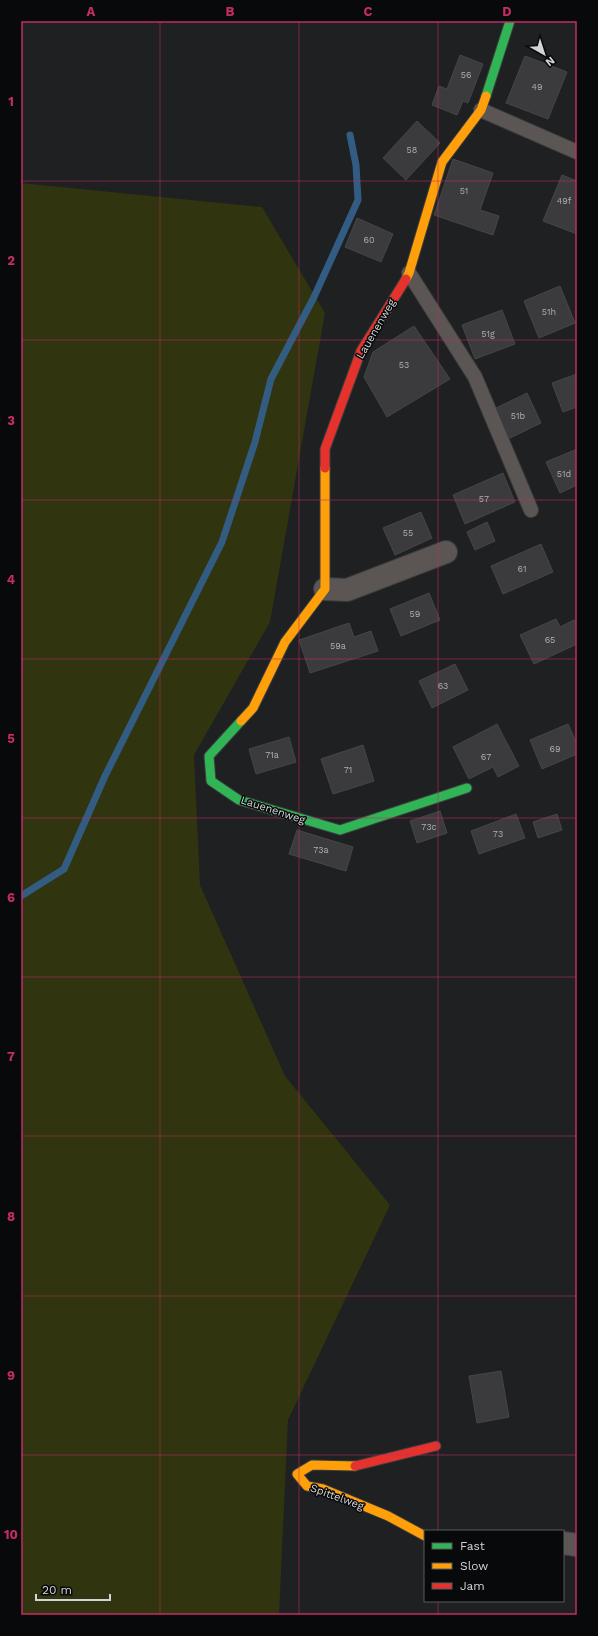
<svg xmlns="http://www.w3.org/2000/svg" width="598" height="1636" font-family="'Work Sans',sans-serif">
  <rect width="100%" height="100%" fill="#1e2022"/>
  <path fill="#30340f" d="M 21,183 L 262,207 L 325,313 L 270,622 L 194,755 L 200,885 L 285,1076 L 390,1205 L 288,1420 L 279,1615 L 21,1615 Z"/>
  <g fill="none" stroke-linecap="round" stroke-linejoin="round">
    <path stroke="#325c82" stroke-width="7" d="M 21,896 L 64,869 L 105,776 L 222,542 L 255,442 L 271,379 L 314,297 L 358,200 L 356,165 L 350,135"/>
  </g>
  <path fill="#3b3b3d" stroke="#444648" d="M 460,55 L 483,64 L 468,103 L 463,101 L 457,115 L 432,105 L 439,86 L 447,89 Z
    M 525,56 L 567,72 L 548,119 L 506,103 Z
    M 417,121 L 440,143 L 406,180 L 383,158 Z
    M 453,159 L 493,173 L 480,210 L 499,216 L 493,235 L 434,215 Z
    M 562,175 L 577,181 L 577,234 L 543,221 Z
    M 357,218 L 393,234 L 381,262 L 345,247 Z
    M 560,286 L 575,323 L 539,338 L 524,301 Z
    M 502,310 L 515,344 L 475,359 L 462,325 Z
    M 414,326 L 450,379 L 387,417 L 364,377 L 373,352 Z
    M 577,374 L 577,407 L 563,412 L 552,383 Z
    M 527,393 L 541,423 L 508,439 L 494,409 Z
    M 577,449 L 577,485 L 560,493 L 546,462 Z
    M 503,473 L 515,502 L 465,524 L 453,495 Z
    M 421,512 L 432,538 L 395,555 L 383,528 Z
    M 487,522 L 495,541 L 475,550 L 467,532 Z
    M 541,544 L 553,572 L 503,594 L 491,566 Z
    M 429,593 L 440,620 L 401,636 L 390,609 Z
    M 556,619 L 560,627 L 574,620 L 577,626 L 577,644 L 534,664 L 520,635 Z
    M 349,623 L 354,637 L 371,631 L 378,651 L 310,673 L 299,640 Z
    M 455,664 L 468,690 L 432,708 L 419,681 Z
    M 497,724 L 519,766 L 498,777 L 493,767 L 469,779 L 453,747 Z
    M 568,724 L 577,744 L 577,754 L 542,769 L 530,740 Z
    M 289,737 L 296,762 L 256,774 L 249,749 Z
    M 363,745 L 374,781 L 333,794 L 321,759 Z
    M 440,811 L 447,833 L 417,843 L 410,821 Z
    M 516,814 L 525,838 L 479,854 L 471,831 Z
    M 557,814 L 562,830 L 538,838 L 533,822 Z
    M 297,830 L 353,847 L 346,871 L 289,854 Z
    M 501,1371 L 509,1417 L 477,1423 L 469,1376 Z"/>
  <g fill="none" stroke-linecap="round" stroke-linejoin="round">
    <defs>
      <path id="lane" d="M 481,110 L 577,152
        M 409,273 L 475,377 L 531,510"/>
      <path id="street" d="M 325,589 L 347,590 L 446,552
        M 563,1543 L 577,1545"/>
      <path id="fast" d="M 486,96 L 510,21
        M 241,721 L 209,756 L 211,781 L 239,800 L 340,830 L 467,788"/>
      <path id="slow" d="M 406,279 L 409,273 L 442,162 L 481,110 L 486,96
        M 241,721 L 253,708 L 285,642 L 325,589 L 325,468
        M 355,1466 L 312,1465 L 297,1474 L 307,1486 L 323,1489 L 388,1516 L 425,1536"/>
      <path id="jam" d="M 325,468 L 325,449 L 361,351 L 406,279
        M 355,1466 L 436,1446"/>
    </defs>
    <use href="#lane" stroke="#3c3d3e" stroke-width="16"/>
    <use href="#street" stroke="#3c3d3e" stroke-width="24"/>
    <use href="#fast" stroke="#3c3d3e" stroke-width="11"/>
    <use href="#slow" stroke="#3c3d3e" stroke-width="11"/>
    <use href="#jam" stroke="#3c3d3e" stroke-width="11"/>
    <use href="#lane" stroke="#5b5654" stroke-width="14"/>
    <use href="#street" stroke="#5b5654" stroke-width="22"/>
    <use href="#fast" stroke="#30b455" stroke-width="9"/>
    <use href="#slow" stroke="#ff9f0a" stroke-width="9"/>
    <use href="#jam" stroke="#e5322d" stroke-width="9"/>
  </g>
  <path fill="none" stroke="#c42b67" stroke-width="1" stroke-opacity="0.55" d="M 160,21 L 160,1615M 299,21 L 299,1615M 438,21 L 438,1531M 21,181 L 577,181M 21,340 L 577,340M 21,500 L 577,500M 21,659 L 577,659M 21,818 L 577,818M 21,977 L 577,977M 21,1136 L 577,1136M 21,1296 L 577,1296M 21,1455 L 577,1455M 438,1601 L 438,1615"/>
  <g text-anchor="middle" dominant-baseline="central" stroke-width="3" stroke-linejoin="round" paint-order="stroke">
    <g font-size="9" fill="#acaeb0">
      <text x="466" y="75">56</text>
      <text x="537" y="87">49</text>
      <text x="412" y="150">58</text>
      <text x="464" y="191">51</text>
      <text x="564" y="201">49f</text>
      <text x="369" y="240">60</text>
      <text x="549" y="312">51h</text>
      <text x="488" y="334">51g</text>
      <text x="404" y="365">53</text>
      <text x="518" y="416">51b</text>
      <text x="564" y="474">51d</text>
      <text x="484" y="499">57</text>
      <text x="408" y="533">55</text>
      <text x="522" y="569">61</text>
      <text x="415" y="614">59</text>
      <text x="550" y="640">65</text>
      <text x="338" y="646">59a</text>
      <text x="443" y="686">63</text>
      <text x="555" y="749">69</text>
      <text x="272" y="755">71a</text>
      <text x="486" y="757">67</text>
      <text x="348" y="770">71</text>
      <text x="429" y="827">73c</text>
      <text x="498" y="834">73</text>
      <text x="321" y="850">73a</text>
    </g>
    <g font-size="11" fill="#d2d4d7" stroke="#08090b">
      <text transform="translate(376 329) rotate(-60)">Lauenenweg</text>
      <text transform="translate(273 810) rotate(18)">Lauenenweg</text>
      <text transform="translate(337 1497) rotate(20)">Spittelweg</text>
    </g>
  </g>
  <rect width="598" height="1636" fill="none" stroke="#08090b" stroke-width="44"/>
  <rect x="424" y="1530" width="140" height="72" fill="#08090b" stroke="#595a5d"/>
  <rect x="432" y="1543" width="20" height="6" fill="#30b455" stroke="#595a5d"/>
  <text x="460" y="1550" font-size="12" fill="#d2d4d7">Fast</text>
  <rect x="432" y="1563" width="20" height="6" fill="#ff9f0a" stroke="#595a5d"/>
  <text x="460" y="1570" font-size="12" fill="#d2d4d7">Slow</text>
  <rect x="432" y="1583" width="20" height="6" fill="#e5322d" stroke="#595a5d"/>
  <text x="460" y="1590" font-size="12" fill="#d2d4d7">Jam</text>
  <g transform="translate(544 54) rotate(141)" stroke="#08090b" stroke-width="3" paint-order="stroke">
  <path d="M0-3L7 15L0 10L-7 15Z" fill="#d2d4d7"/>
  <text y="-6" font-size="11" font-weight="bold" text-anchor="middle" fill="#d2d4d7">N</text>
  </g>
  <path d="M36 1594v6h74v-6" fill="none" stroke="#d2d4d7" stroke-width="2"/>
  <text x="42" y="1594" font-size="12" fill="#d2d4d7" stroke="#08090b" stroke-width="3" paint-order="stroke">20 m</text>
  <rect x="22" y="22" width="554" height="1592" fill="none" stroke="#c42b67" stroke-width="1.5"/>
  <g font-size="13" text-anchor="middle" font-weight="bold" fill="#c42b67">
    <text x="91" y="16">A</text>
    <text x="230" y="16">B</text>
    <text x="368" y="16">C</text>
    <text x="507" y="16">D</text>
    <text x="11" y="106">1</text>
    <text x="11" y="265">2</text>
    <text x="11" y="425">3</text>
    <text x="11" y="584">4</text>
    <text x="11" y="743">5</text>
    <text x="11" y="902">6</text>
    <text x="11" y="1061">7</text>
    <text x="11" y="1221">8</text>
    <text x="11" y="1380">9</text>
    <text x="11" y="1539">10</text>
  </g>
</svg>
